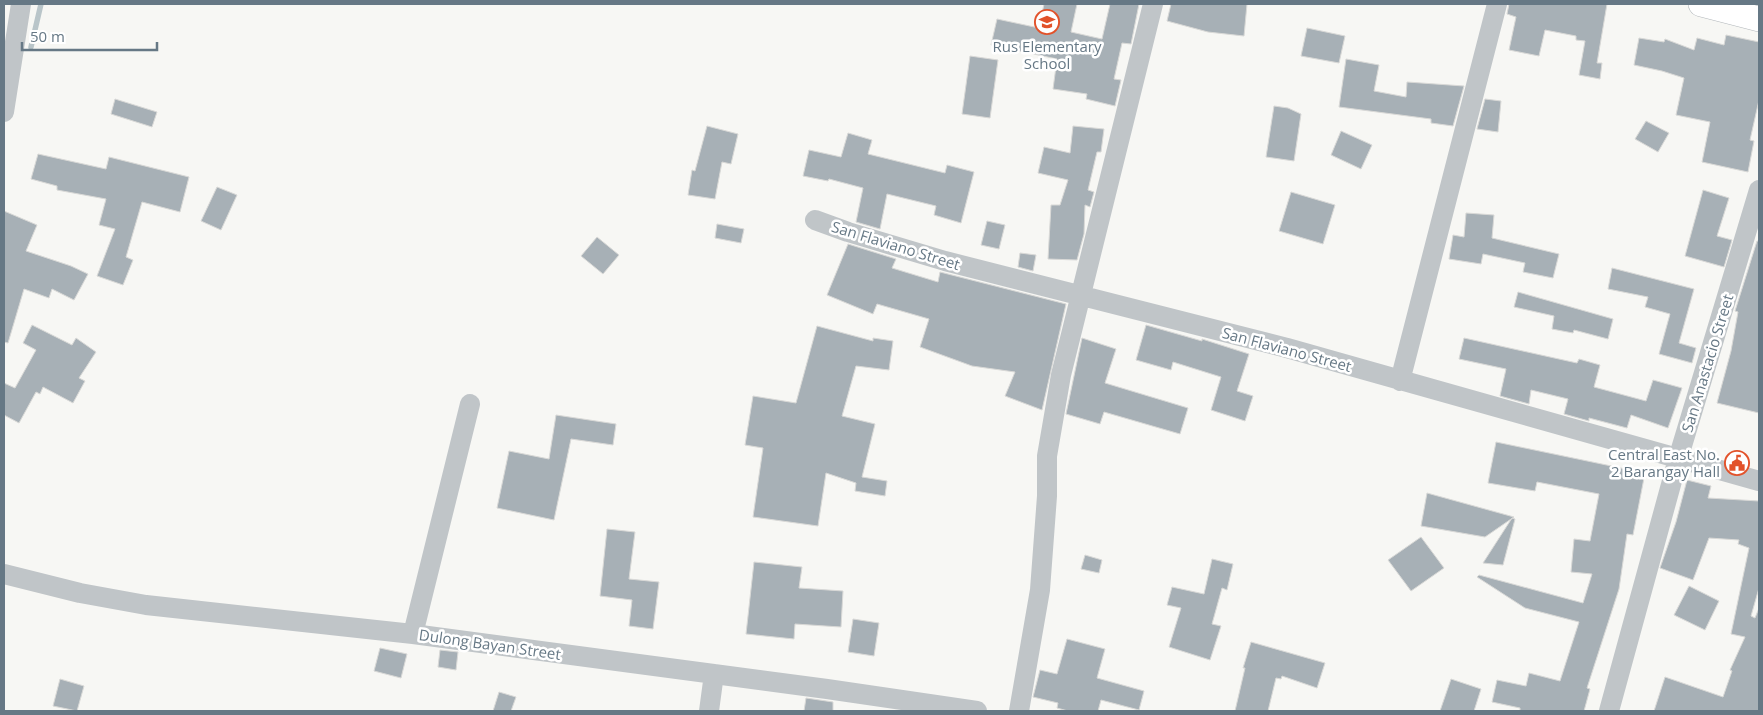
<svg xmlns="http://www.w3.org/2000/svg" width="1763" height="715" font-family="'Open Sans',sans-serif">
  <rect width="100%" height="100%" fill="#f7f7f4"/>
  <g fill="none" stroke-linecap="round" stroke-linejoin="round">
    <path stroke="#b9c5c9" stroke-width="5.5" d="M 31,47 L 41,4"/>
  </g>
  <path fill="#a7b0b6" stroke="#d9d9d7" d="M 1044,4 L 1077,4 L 1071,32 L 1102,39 L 1110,4 L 1139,4 L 1131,44 L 1122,43 L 1114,79 L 1121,80 L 1115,106 L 1086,99 L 1087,94 L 1053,89 L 1057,59 L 991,45 L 997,19 L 1039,28 Z
    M 1171,4 L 1247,4 L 1244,36 L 1208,32 L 1167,21 Z
    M 1509,4 L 1607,4 L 1597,63 L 1602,63 L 1600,79 L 1579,75 L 1585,41 L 1576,40 L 1576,36 L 1545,30 L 1539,56 L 1509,50 L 1516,17 L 1507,14 Z
    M 1307,28 L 1345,36 L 1339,63 L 1301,56 Z
    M 1726,35 L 1759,42 L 1759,100 L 1750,140 L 1754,141 L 1748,172 L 1702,162 L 1710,122 L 1676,115 L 1684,78 L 1662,71 L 1634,65 L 1639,38 L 1664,42 L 1665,39 L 1694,50 L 1697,38 L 1724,45 Z
    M 970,56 L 998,60 L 990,118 L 962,114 Z
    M 1346,59 L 1379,65 L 1374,91 L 1406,97 L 1407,82 L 1464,86 L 1453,126 L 1431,123 L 1431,119 L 1339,107 Z
    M 115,99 L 157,112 L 152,127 L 111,114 Z
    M 1485,99 L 1501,101 L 1498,132 L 1477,129 Z
    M 1274,106 L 1288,108 L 1301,114 L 1294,161 L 1266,157 Z
    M 1646,121 L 1669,133 L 1658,152 L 1635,139 Z
    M 707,126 L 738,134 L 731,164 L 722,162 L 715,199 L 688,195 L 692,170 L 695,171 Z
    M 1073,126 L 1104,129 L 1101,152 L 1097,152 L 1088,190 L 1094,192 L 1090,207 L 1085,205 L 1084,234 L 1077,260 L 1048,259 L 1051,205 L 1060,205 L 1068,180 L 1038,173 L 1044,147 L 1070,153 Z
    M 1341,131 L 1372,145 L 1361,169 L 1331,155 Z
    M 848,133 L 872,140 L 868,154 L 945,173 L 947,165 L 974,172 L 961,223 L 934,215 L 936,206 L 887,194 L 880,229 L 856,222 L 863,188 L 829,179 L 828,181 L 803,176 L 809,150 L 841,157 Z
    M 38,154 L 106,169 L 109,157 L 189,177 L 180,212 L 142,202 L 126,257 L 133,260 L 123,285 L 97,276 L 115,229 L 99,225 L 106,199 L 57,190 L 57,186 L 31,179 Z
    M 217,187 L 237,195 L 221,230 L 201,221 Z
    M 1703,190 L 1729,198 L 1717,236 L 1732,240 L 1724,267 L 1685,256 Z
    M 1291,192 L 1335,205 L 1323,244 L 1279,231 Z
    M 4,211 L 37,225 L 26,251 L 71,266 L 88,274 L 74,300 L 52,289 L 49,298 L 24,289 L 8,343 L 4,342 Z
    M 1466,213 L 1494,215 L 1492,238 L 1559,254 L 1553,278 L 1523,272 L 1525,263 L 1483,254 L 1481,264 L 1449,259 L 1453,235 L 1464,237 Z
    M 987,221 L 1005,225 L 999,249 L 981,245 Z
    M 717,224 L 744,229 L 741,243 L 715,238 Z
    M 597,237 L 619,255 L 603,274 L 581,256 Z
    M 1757,241 L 1759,241 L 1759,413 L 1717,403 L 1731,351 L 1738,312 L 1735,311 Z
    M 848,244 L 896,259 L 892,268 L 938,282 L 940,272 L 1066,304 L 1042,410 L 1005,396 L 1015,372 L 972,366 L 920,347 L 929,319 L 877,304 L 873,314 L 827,295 Z
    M 1020,253 L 1036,255 L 1033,271 L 1018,267 Z
    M 1612,268 L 1694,289 L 1679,343 L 1696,348 L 1692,363 L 1659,354 L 1670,314 L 1645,307 L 1648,297 L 1608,289 Z
    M 1518,292 L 1613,319 L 1608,339 L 1574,330 L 1573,333 L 1552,329 L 1554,316 L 1514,307 Z
    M 32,325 L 72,345 L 76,338 L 96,352 L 79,378 L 85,381 L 73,403 L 43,387 L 40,394 L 36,392 L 19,423 L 4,415 L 4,383 L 15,388 L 36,350 L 23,343 Z
    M 1146,325 L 1202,341 L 1202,339 L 1249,354 L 1237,391 L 1253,396 L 1245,421 L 1211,410 L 1221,377 L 1173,362 L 1171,370 L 1136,360 Z
    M 817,326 L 873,341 L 873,338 L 893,341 L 889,370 L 856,366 L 842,416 L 875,424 L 862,477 L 887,481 L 885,496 L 855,491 L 856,483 L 826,473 L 818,526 L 753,517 L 763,448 L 745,445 L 753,396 L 796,403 Z
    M 1082,338 L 1116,349 L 1105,383 L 1188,408 L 1180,434 L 1104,412 L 1100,424 L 1066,414 Z
    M 1464,338 L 1577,363 L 1579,359 L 1600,365 L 1594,387 L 1646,401 L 1653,380 L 1682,388 L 1668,428 L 1631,415 L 1627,428 L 1589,418 L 1589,421 L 1564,414 L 1568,399 L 1531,390 L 1529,404 L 1500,396 L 1506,369 L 1459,359 Z
    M 556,415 L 616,424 L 613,445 L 571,439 L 554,520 L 497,508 L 509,451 L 549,459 Z
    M 1496,442 L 1645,473 L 1633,535 L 1627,534 L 1619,589 L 1587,688 L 1590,689 L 1584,711 L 1520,711 L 1520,708 L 1492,702 L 1497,680 L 1526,686 L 1529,673 L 1560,681 L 1579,622 L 1525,608 L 1477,577 L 1479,575 L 1583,603 L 1592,574 L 1571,572 L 1574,539 L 1590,541 L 1599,494 L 1537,482 L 1535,491 L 1488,483 Z
    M 1687,480 L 1711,486 L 1708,498 L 1759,501 L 1759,588 L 1751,616 L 1755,618 L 1759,608 L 1759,711 L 1654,711 L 1665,677 L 1723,697 L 1732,671 L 1730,670 L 1745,637 L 1731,634 L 1749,548 L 1738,544 L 1739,540 L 1709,538 L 1693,580 L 1660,568 L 1676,522 Z
    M 1427,493 L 1514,517 L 1485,537 L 1421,526 Z
    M 1512,518 L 1515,519 L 1503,565 L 1483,563 Z
    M 607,529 L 635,532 L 629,579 L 659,582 L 653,629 L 629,626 L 632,600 L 600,596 Z
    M 1421,537 L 1444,568 L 1411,591 L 1388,560 Z
    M 1085,555 L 1102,560 L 1099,573 L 1081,569 Z
    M 1212,559 L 1233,564 L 1227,590 L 1222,588 L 1212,624 L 1221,626 L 1210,660 L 1169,647 L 1181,608 L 1167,605 L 1172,587 L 1204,594 Z
    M 754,562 L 802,567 L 799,588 L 843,591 L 841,627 L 795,624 L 794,639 L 746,634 Z
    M 1689,586 L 1719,601 L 1705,630 L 1674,615 Z
    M 853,619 L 879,623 L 874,656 L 848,652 Z
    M 1067,639 L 1105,649 L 1097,678 L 1144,691 L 1139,710 L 1101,700 L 1098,711 L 1068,711 L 1057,708 L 1058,703 L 1033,697 L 1040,670 L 1057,674 Z
    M 1251,642 L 1325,663 L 1317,688 L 1282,676 L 1281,679 L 1276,678 L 1268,711 L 1235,711 L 1245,668 L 1243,668 Z
    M 380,648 L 407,654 L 401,678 L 374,671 Z
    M 440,650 L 458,652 L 456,670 L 438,667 Z
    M 60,679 L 84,686 L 77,711 L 53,706 Z
    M 1451,679 L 1481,689 L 1474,711 L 1440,711 Z
    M 499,692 L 516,697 L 511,711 L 493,711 Z
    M 806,698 L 833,702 L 833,711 L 804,711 Z"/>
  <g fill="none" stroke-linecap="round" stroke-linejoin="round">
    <defs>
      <path id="major" d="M 1701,4 L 1759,19"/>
    </defs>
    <use href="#major" stroke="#b2b7bb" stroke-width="26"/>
    <path stroke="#c0c5c8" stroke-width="20" d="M 4,112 L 21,4
      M 815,220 L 848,232 L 945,261 L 1287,348 L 1759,481
      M 1400,381 L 1497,4
      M 4,574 L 80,593 L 146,605 L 413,634 L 827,689 L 977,711
      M 413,634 L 470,404
      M 709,711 L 714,674
      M 1019,711 L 1040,590 L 1047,496 L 1047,456 L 1061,375 L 1153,4
      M 1609,711 L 1678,459 L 1759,190"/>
    <use href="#major" stroke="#fff" stroke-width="25"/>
  </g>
  <defs>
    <symbol id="school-ring" viewBox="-11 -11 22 22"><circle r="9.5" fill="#fff" stroke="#e2522a" stroke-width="1.5"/><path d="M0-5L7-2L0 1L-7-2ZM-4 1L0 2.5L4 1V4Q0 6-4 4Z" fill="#e2522a"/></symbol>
    <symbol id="civic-ring" viewBox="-11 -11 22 22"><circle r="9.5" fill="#fff" stroke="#e2522a" stroke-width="1.5"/><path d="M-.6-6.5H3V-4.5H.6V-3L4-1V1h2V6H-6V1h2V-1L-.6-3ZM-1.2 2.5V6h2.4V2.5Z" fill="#e2522a"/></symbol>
  </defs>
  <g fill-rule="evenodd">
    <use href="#school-ring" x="1033" y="8" width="28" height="28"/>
    <use href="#civic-ring" x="1723" y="449" width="28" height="28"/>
  </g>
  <g text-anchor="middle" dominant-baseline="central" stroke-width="5" stroke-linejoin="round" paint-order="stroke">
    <g font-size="15" fill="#667885" stroke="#fff">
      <text x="1047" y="46">Rus Elementary<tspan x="1047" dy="17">School</tspan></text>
      <text x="1720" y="454" text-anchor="end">Central East No.<tspan x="1720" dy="17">2 Barangay Hall</tspan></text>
    </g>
    <g font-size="15" fill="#667885" stroke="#fff">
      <text transform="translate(896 245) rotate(17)">San Flaviano Street</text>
      <text transform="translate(1287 349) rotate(15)">San Flaviano Street</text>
      <text transform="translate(1707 363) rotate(-73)">San Anastacio Street</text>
      <text transform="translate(490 644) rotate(8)">Dulong Bayan Street</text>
    </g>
  </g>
  <rect width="1763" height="715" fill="none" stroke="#667885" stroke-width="10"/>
  <path d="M22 42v8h135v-8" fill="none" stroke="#667885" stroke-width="2.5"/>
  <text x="30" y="42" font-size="15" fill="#667885" stroke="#ffffff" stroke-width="4" paint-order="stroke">50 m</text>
</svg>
